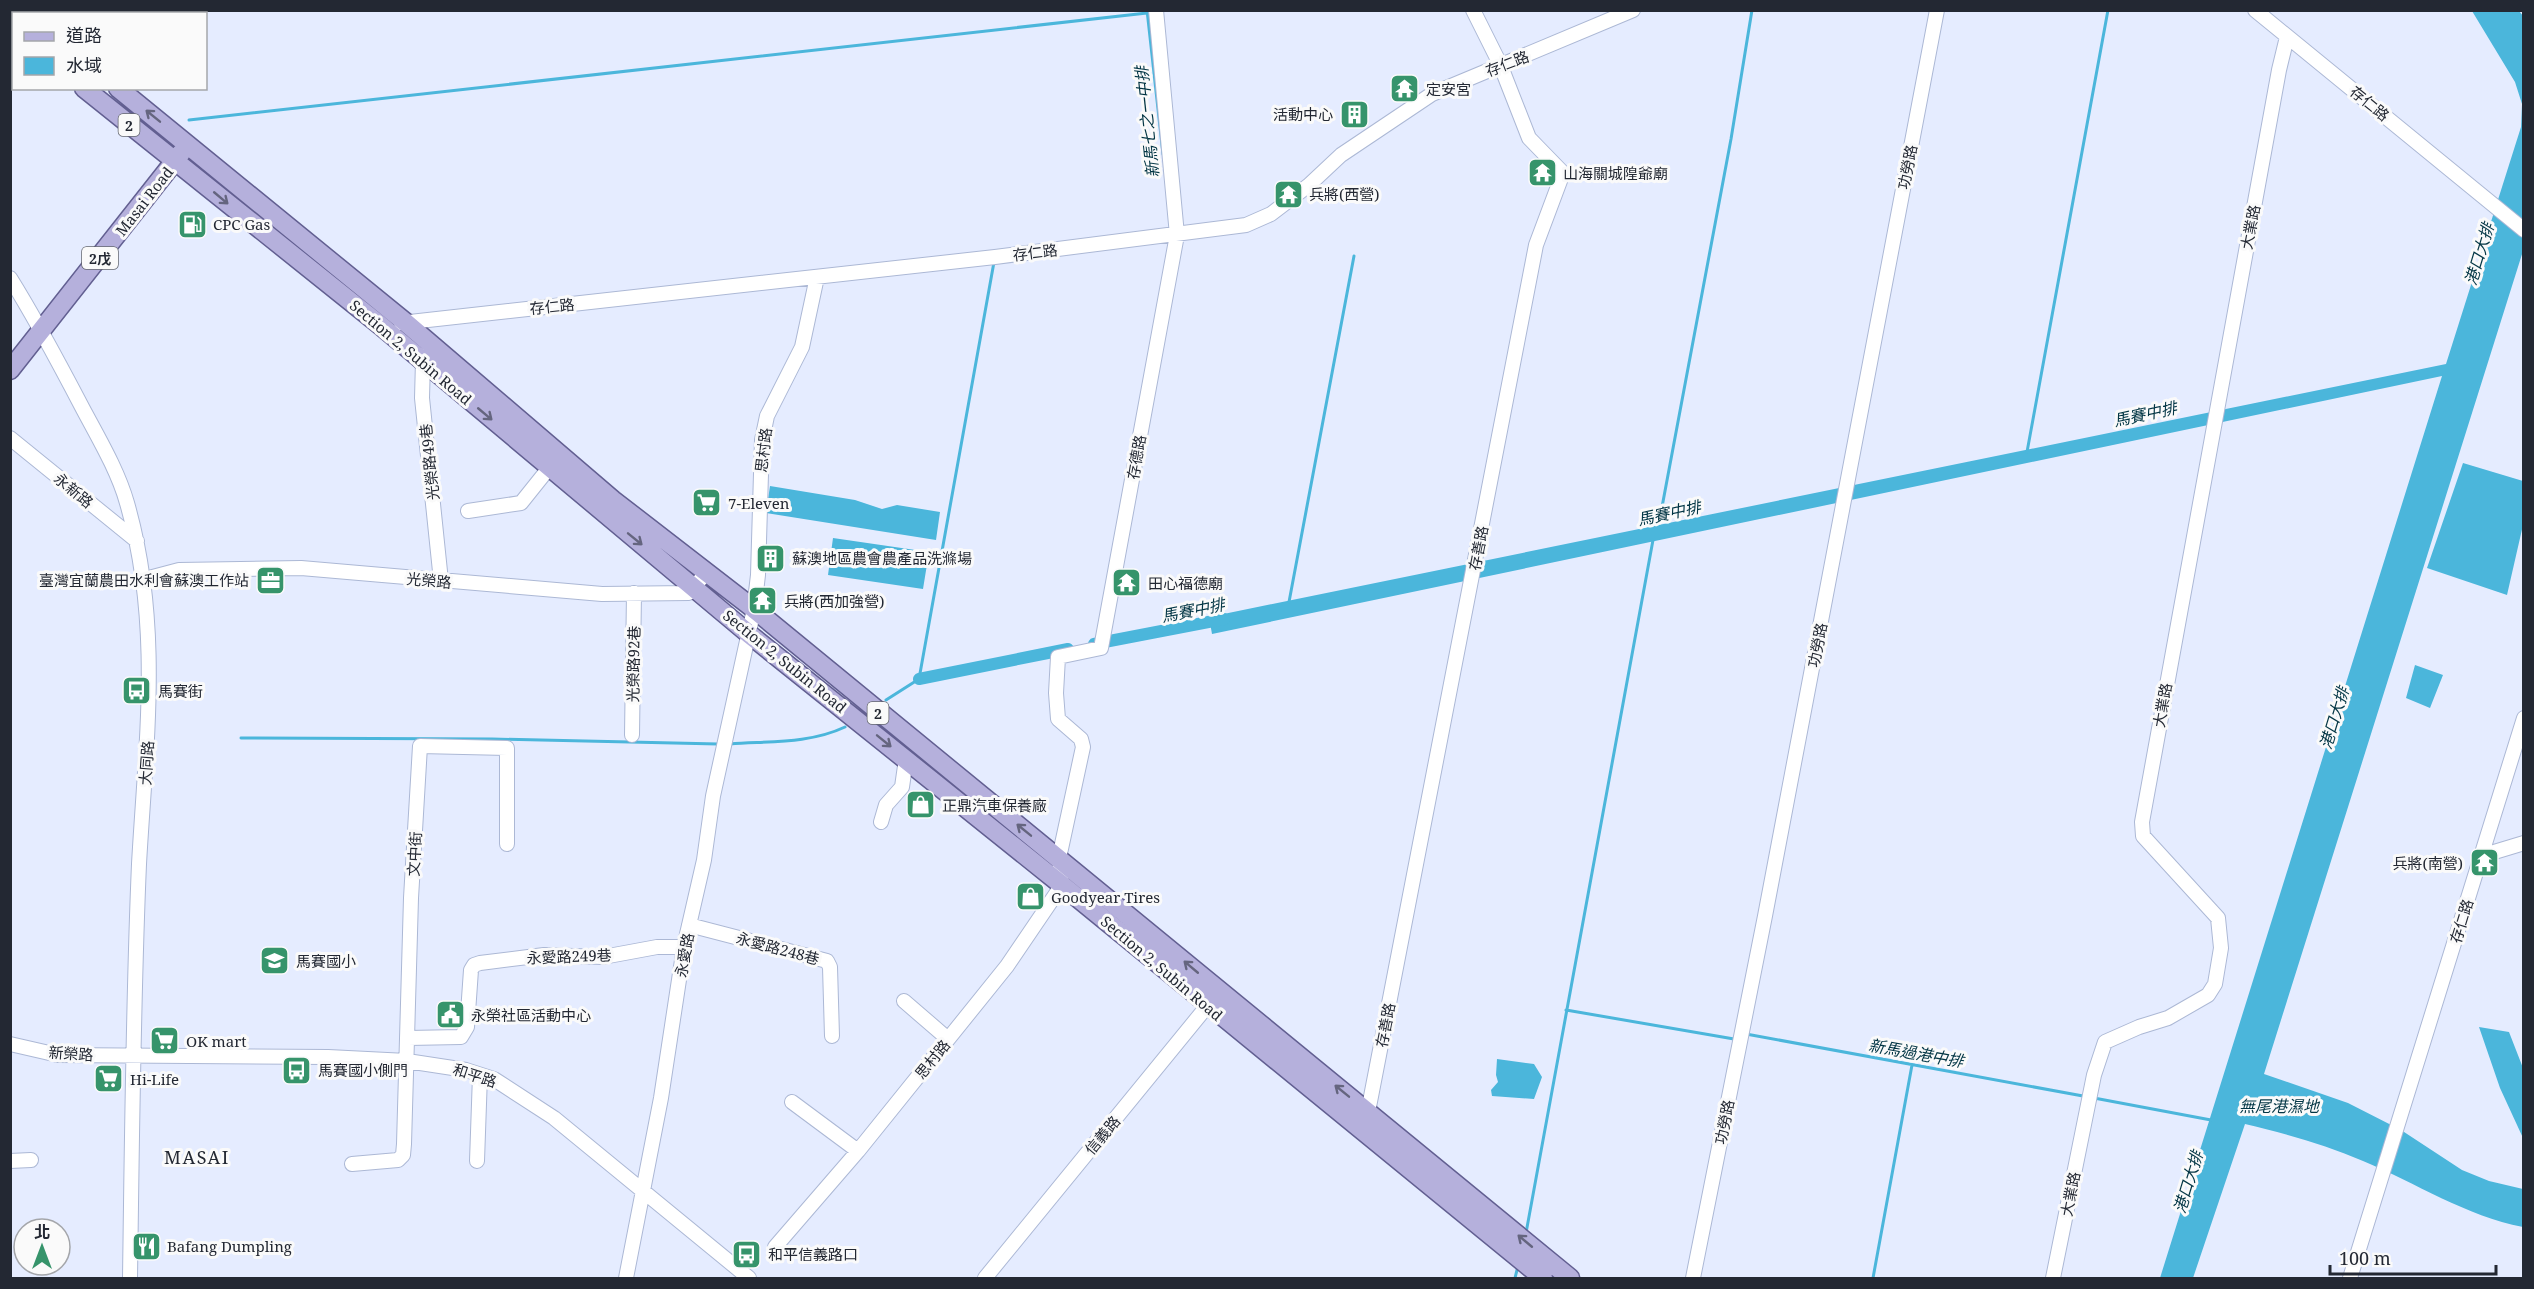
<svg xmlns="http://www.w3.org/2000/svg" width="2534" height="1289" font-family="'Noto Serif','Noto Sans TC',serif">
  <rect width="100%" height="100%" fill="#e5ecff"/>
  <path fill="#4bb6db" d="M 2472,11 L 2519,11 L 2524,17 L 2523,251 L 2264,1074 L 2348,1103 L 2401,1130 L 2462,1170 L 2489,1181 L 2523,1189 L 2523,1227 C 2466,1216 2416,1183 2363,1161 C 2326,1145 2284,1133 2245,1124 L 2193,1278 L 2160,1278 L 2442,376 L 1212,634 L 1209,617 L 2446,364 L 2521,127 L 2522,104 L 2515,82 Z
    M 2463,463 L 2523,481 L 2523,525 L 2507,595 L 2427,568 Z
    M 770,486 L 855,500 L 882,509 L 897,505 L 940,512 L 936,540 L 766,513 Z
    M 833,538 L 929,552 L 923,589 L 828,575 Z
    M 2415,665 L 2443,675 L 2430,708 L 2406,698 Z
    M 2479,1027 L 2509,1032 L 2523,1068 L 2523,1138 L 2500,1088 Z
    M 1497,1059 L 1534,1064 L 1542,1077 L 1534,1099 L 1492,1096 L 1491,1090 L 1498,1082 L 1496,1075 Z"/>
  <g fill="none" stroke-linecap="round" stroke-linejoin="round">
    <path stroke="#4bb6db" stroke-width="3" d="M 1147,10 L 1163,154
      M 189,120 L 1147,13
      M 2027,452 L 2108,10
      M 1655,528 L 1659,523 L 1731,139 L 1752,10
      M 1289,602 L 1354,256
      M 886,700 L 919,679 L 994,262
      M 241,738 L 492,739 L 718,744
      M 730,744 C 768,741 809,744 845,727
      M 1566,1010 L 1734,1039
      M 1746,1034 L 2083,1096
      M 2094,1098 L 2211,1120
      M 1526,1233 L 1653,540
      M 1515,1278 L 1518,1266
      M 1873,1278 L 1912,1065"/>
    <path stroke="#4bb6db" stroke-width="12" d="M 1094,644 L 1224,619
      M 919,679 L 1068,649"/>
    <defs>
      <path id="minor" d="M 2255,10 L 2524,230
        M 10,278 C 37,321 60,365 83,409 C 99,439 118,471 127,503 C 162,625 146,740 139,864 C 133,1002 132,1140 130,1278
        M 401,323 L 995,257 L 1246,225 L 1271,214 L 1309,185 L 1341,155 L 1432,94 L 1633,10
        M 425,355 L 423,361 L 422,398 L 441,581
        M 10,438 L 137,541
        M 468,511 L 521,503 L 549,468
        M 145,579 L 179,570 L 301,568 L 602,594 L 689,593 L 706,573
        M 632,735 L 634,593
        M 881,822 L 886,805 L 902,787 L 906,759
        M 2481,856 L 2524,843
        M 689,925 L 827,961 L 830,967 L 832,1036
        M 904,1001 L 948,1039
        M 408,1038 L 461,1037 L 467,1027 L 471,970 L 474,965 L 480,963 L 544,955 L 603,957 L 657,947 L 684,947
        M 10,1044 L 58,1055 L 328,1057 L 407,1061 L 466,1070 L 494,1079 L 554,1118 L 749,1278
        M 792,1102 L 858,1151
        M 1368,1112 L 1536,245 L 1563,173 L 1529,138 L 1500,64 L 1473,10
        M 10,1161 L 31,1160
        M 477,1161 L 480,1075
        M 352,1164 L 398,1160 L 403,1155 L 404,1144 L 411,898 L 420,746 L 507,748 L 507,844
        M 775,1247 L 858,1151 L 1007,966 L 1062,885 L 1059,858 L 1083,747 L 1081,739 L 1058,719 L 1056,693 L 1058,657 L 1101,648 L 1177,235 L 1156,10
        M 626,1278 L 661,1098 L 684,947 L 704,860 L 713,796 L 754,609 L 758,575 L 762,440 L 767,416 L 802,347 L 817,277
        M 985,1278 L 1213,999
        M 1693,1278 L 1765,916 L 1937,10
        M 2053,1278 L 2094,1075 L 2105,1042 L 2139,1027 L 2168,1018 L 2208,995 L 2215,984 L 2221,948 L 2218,918 L 2143,836 L 2142,822 L 2279,70 L 2287,37
        M 2350,1278 L 2524,718"/>
      <path id="major" d="M 21,10 L 25,14
        M 10,30 L 14,32
        M 84,88 L 380,325 L 749,634 L 1062,885 L 1543,1278
        M 118,88 L 405,322 L 613,500 L 754,609 L 1570,1278
        M 10,370 L 181,153"/>
    </defs>
    <use href="#minor" stroke="#acb8d5" stroke-width="16"/>
    <use href="#major" stroke="#625f91" stroke-width="21"/>
    <use href="#minor" stroke="#fff" stroke-width="14"/>
    <use href="#major" stroke="#b5b0dc" stroke-width="18"/>
  </g>
  <defs><path id="oneway-shaft" d="M-6 0H5M1.5-3L5.5 0L1.5 3" fill="none" stroke-width="1.6" stroke-linecap="round" stroke-linejoin="round" transform="scale(1.5)"/></defs>
  <g stroke="#65657f">
    <use href="#oneway-shaft" transform="translate(153 116) rotate(-141)"/>
    <use href="#oneway-shaft" transform="translate(221 198) rotate(40)"/>
    <use href="#oneway-shaft" transform="translate(485 414) rotate(40)"/>
    <use href="#oneway-shaft" transform="translate(635 539) rotate(39)"/>
    <use href="#oneway-shaft" transform="translate(884 741) rotate(39)"/>
    <use href="#oneway-shaft" transform="translate(1024 830) rotate(-141)"/>
    <use href="#oneway-shaft" transform="translate(1191 967) rotate(-140)"/>
    <use href="#oneway-shaft" transform="translate(1342 1091) rotate(-141)"/>
    <use href="#oneway-shaft" transform="translate(1525 1241) rotate(-140)"/>
  </g>
  <defs>
    <symbol id="temple-square" viewBox="-11 -11 22 22"><rect x="-9" y="-9" width="18" height="18" rx="4" fill="#36946b" stroke="#fafafa"/><path d="M0-6L5-2H3V0L6.5 2.5H4V6H1.5V3h-3V6H-4V2.5H-6.5L-3 0V-2H-5Z" fill="#fff"/></symbol>
    <symbol id="building-square" viewBox="-11 -11 22 22"><rect x="-9" y="-9" width="18" height="18" rx="4" fill="#36946b" stroke="#fafafa"/><path d="M-4-6H4V6H1V3H-1V6H-4ZM-2.5-4.3h1.7v1.8h-1.7ZM.8-4.3h1.7v1.8H.8ZM-2.5-1h1.7V.8h-1.7ZM.8-1h1.7V.8H.8Z" fill="#fff"/></symbol>
    <symbol id="fuel-square" viewBox="-11 -11 22 22"><rect x="-9" y="-9" width="18" height="18" rx="4" fill="#36946b" stroke="#fafafa"/><path d="M-5.5-6h7V0h2V4h1.3V-2.5L3-4.5l.8-.8L6-3V5H2.5V1h-1V6h-7ZM-4.2-4.7v3.2H.2V-4.7Z" fill="#fff"/></symbol>
    <symbol id="supermarket-square" viewBox="-11 -11 22 22"><rect x="-9" y="-9" width="18" height="18" rx="4" fill="#36946b" stroke="#fafafa"/><path d="M-6-5.5h2.5l.6 2H6L4.5 2H-2.5L-4.4-4H-6ZM-1.5 3.2a1.3 1.3 0 1 0 .1 0ZM3 3.2a1.3 1.3 0 1 0 .1 0Z" fill="#fff"/></symbol>
    <symbol id="office-square" viewBox="-11 -11 22 22"><rect x="-9" y="-9" width="18" height="18" rx="4" fill="#36946b" stroke="#fafafa"/><path d="M-6-3h4V-5.5h4V-3h4V5H-6ZM-1-4.5V-3h2v-1.5ZM-6 0V1H6V0Z" fill="#fff"/></symbol>
    <symbol id="bus-square" viewBox="-11 -11 22 22"><rect x="-9" y="-9" width="18" height="18" rx="4" fill="#36946b" stroke="#fafafa"/><path d="M-5-6H5V4H4V6H2V4H-2V6H-4V4H-5ZM-3.5-4V0h7V-4ZM-3.5 1.2v1.5H-2V1.2ZM2 1.2v1.5H3.5V1.2Z" fill="#fff"/></symbol>
    <symbol id="shop-square" viewBox="-11 -11 22 22"><rect x="-9" y="-9" width="18" height="18" rx="4" fill="#36946b" stroke="#fafafa"/><path d="M-5-2.5h2.3a2.7 3.5 0 0 1 5.4 0H5L5.5 6h-11ZM-1.5-2.5h3a1.5 2.3 0 0 0-3 0Z" fill="#fff"/></symbol>
    <symbol id="school-square" viewBox="-11 -11 22 22"><rect x="-9" y="-9" width="18" height="18" rx="4" fill="#36946b" stroke="#fafafa"/><path d="M0-5L7-2L0 1L-7-2ZM-4 1L0 2.5L4 1V4Q0 6-4 4Z" fill="#fff"/></symbol>
    <symbol id="civic-square" viewBox="-11 -11 22 22"><rect x="-9" y="-9" width="18" height="18" rx="4" fill="#36946b" stroke="#fafafa"/><path d="M-.6-6.5H3V-4.5H.6V-3L4-1V1h2V6H-6V1h2V-1L-.6-3ZM-1.2 2.5V6h2.4V2.5Z" fill="#fff"/></symbol>
    <symbol id="restaurant-square" viewBox="-11 -11 22 22"><rect x="-9" y="-9" width="18" height="18" rx="4" fill="#36946b" stroke="#fafafa"/><path d="M-5-6h1v4h1v-4h1v4h1v-4h1v5L-1.5 .5V6h-2V.5L-5-1ZM5-6V6H3V1.5H1.5Q1.5-4 5-6Z" fill="#fff"/></symbol>
  </defs>
  <g fill-rule="evenodd">
    <use href="#temple-square" x="1388" y="72" width="33" height="33"/>
    <use href="#building-square" x="1338" y="98" width="33" height="33"/>
    <use href="#temple-square" x="1526" y="156" width="33" height="33"/>
    <use href="#temple-square" x="1272" y="178" width="33" height="33"/>
    <use href="#fuel-square" x="176" y="208" width="33" height="33"/>
    <use href="#supermarket-square" x="690" y="486" width="33" height="33"/>
    <use href="#building-square" x="754" y="542" width="33" height="33"/>
    <use href="#office-square" x="254" y="564" width="33" height="33"/>
    <use href="#temple-square" x="1110" y="566" width="33" height="33"/>
    <use href="#temple-square" x="746" y="584" width="33" height="33"/>
    <use href="#bus-square" x="120" y="674" width="33" height="33"/>
    <use href="#shop-square" x="904" y="788" width="33" height="33"/>
    <use href="#temple-square" x="2468" y="846" width="33" height="33"/>
    <use href="#shop-square" x="1014" y="880" width="33" height="33"/>
    <use href="#school-square" x="258" y="944" width="33" height="33"/>
    <use href="#civic-square" x="434" y="998" width="33" height="33"/>
    <use href="#supermarket-square" x="148" y="1024" width="33" height="33"/>
    <use href="#bus-square" x="280" y="1054" width="33" height="33"/>
    <use href="#supermarket-square" x="92" y="1062" width="33" height="33"/>
    <use href="#restaurant-square" x="130" y="1230" width="33" height="33"/>
    <use href="#bus-square" x="730" y="1238" width="33" height="33"/>
  </g>
  <g text-anchor="middle" dominant-baseline="central" stroke-width="6" stroke-linejoin="round" paint-order="stroke">
    <g fill="#fafafa" stroke="#64676f" stroke-width="1.5">
      <rect x="118.5" y="114" width="21" height="22" rx="4.5"/>
      <rect x="82" y="247" width="36" height="22" rx="4.5"/>
      <rect x="867.5" y="702" width="21" height="22" rx="4.5"/>
    </g>
    <g font-size="14" font-weight="bold" fill="#232833">
      <text x="129" y="125">2</text>
      <text x="100" y="258">2戊</text>
      <text x="878" y="713">2</text>
    </g>
    <g font-size="15" fill="#232833" stroke="#fafafa">
      <text transform="translate(1507 63) rotate(-21)">存仁路</text>
      <text transform="translate(2370 103) rotate(39)">存仁路</text>
      <text transform="translate(1907 167) rotate(-79)">功勞路</text>
      <text transform="translate(144 201) rotate(-52)">Masai Road</text>
      <text transform="translate(2250 227) rotate(-79)">大業路</text>
      <text transform="translate(1035 252) rotate(-7)">存仁路</text>
      <text transform="translate(552 306) rotate(-6)">存仁路</text>
      <text transform="translate(411 352) rotate(40)">Section 2, Subin Road</text>
      <text transform="translate(763 450) rotate(-83)">思村路</text>
      <text transform="translate(1136 457) rotate(-80)">存德路</text>
      <text transform="translate(429 462) rotate(-96)">光榮路49巷</text>
      <text transform="translate(74 490) rotate(39)">永新路</text>
      <text transform="translate(1478 548) rotate(-79)">存善路</text>
      <text transform="translate(429 580) rotate(5)">光榮路</text>
      <text transform="translate(1817 645) rotate(-79)">功勞路</text>
      <text transform="translate(785 661) rotate(39)">Section 2, Subin Road</text>
      <text transform="translate(633 664) rotate(-89)">光榮路92巷</text>
      <text transform="translate(2162 705) rotate(-80)">大業路</text>
      <text transform="translate(146 763) rotate(-86)">大同路</text>
      <text transform="translate(414 854) rotate(-87)">文中街</text>
      <text transform="translate(2461 921) rotate(-73)">存仁路</text>
      <text transform="translate(778 948) rotate(15)">永愛路248巷</text>
      <text transform="translate(684 955) rotate(-80)">永愛路</text>
      <text transform="translate(569 956) rotate(-2)">永愛路249巷</text>
      <text transform="translate(1162 968) rotate(40)">Section 2, Subin Road</text>
      <text transform="translate(1385 1025) rotate(-79)">存善路</text>
      <text transform="translate(71 1053) rotate(4)">新榮路</text>
      <text transform="translate(932 1059) rotate(-51)">思村路</text>
      <text transform="translate(475 1075) rotate(18)">和平路</text>
      <text transform="translate(1724 1122) rotate(-79)">功勞路</text>
      <text transform="translate(1102 1135) rotate(-50)">信義路</text>
      <text transform="translate(2070 1194) rotate(-79)">大業路</text>
    </g>
    <g font-size="15" fill="#232833" stroke="#fafafa" text-anchor="start">
      <text x="1426" y="89">定安宮</text>
      <text x="1333" y="114" text-anchor="end">活動中心</text>
      <text x="1563" y="173">山海關城隍爺廟</text>
      <text x="1309" y="194">兵將(西營)</text>
      <text x="213" y="224">CPC Gas</text>
      <text x="728" y="503">7-Eleven</text>
      <text x="792" y="558">蘇澳地區農會農產品洗滌場</text>
      <text x="249" y="580" text-anchor="end">臺灣宜蘭農田水利會蘇澳工作站</text>
      <text x="1148" y="583">田心福德廟</text>
      <text x="784" y="601">兵將(西加強營)</text>
      <text x="158" y="691">馬賽街</text>
      <text x="942" y="805">正鼎汽車保養廠</text>
      <text x="2463" y="863" text-anchor="end">兵將(南營)</text>
      <text x="1051" y="897">Goodyear Tires</text>
      <text x="296" y="961">馬賽國小</text>
      <text x="471" y="1015">永榮社區活動中心</text>
      <text x="186" y="1041">OK mart</text>
      <text x="318" y="1070">馬賽國小側門</text>
      <text x="130" y="1079">Hi-Life</text>
      <text x="167" y="1246">Bafang Dumpling</text>
      <text x="768" y="1254">和平信義路口</text>
    </g>
    <g font-size="16" font-style="italic" fill="#023544" stroke="#fafafa">
      <text transform="translate(1147 122) rotate(-96)">新馬七之一中排</text>
      <text transform="translate(2479 254) rotate(-73)">港口大排</text>
      <text transform="translate(2145 414) rotate(-12)">馬賽中排</text>
      <text transform="translate(1669 513) rotate(-12)">馬賽中排</text>
      <text transform="translate(1193 610) rotate(-11)">馬賽中排</text>
      <text transform="translate(2334 718) rotate(-73)">港口大排</text>
      <text transform="translate(1916 1053) rotate(10)">新馬過港中排</text>
      <text x="2279" y="1106">無尾港濕地</text>
      <text transform="translate(2188 1182) rotate(-73)">港口大排</text>
    </g>
    <g font-size="18" letter-spacing="1.5" fill="#232833" stroke="#fafafa">
      <text x="197" y="1157">MASAI</text>
    </g>
  </g>
  <rect width="2534" height="1289" fill="none" stroke="#232833" stroke-width="24"/>
  <rect x="12" y="12" width="195" height="78" fill="#fafafa" stroke="#a4a6aa" stroke-width="1.5"/>
  <rect x="24" y="32" width="30" height="9" fill="#b5b0dc" stroke="#a4a6aa" stroke-width="1.5"/>
  <text x="66" y="42" font-size="18" fill="#232833">道路</text>
  <rect x="24" y="57" width="30" height="18" fill="#4bb6db" stroke="#a4a6aa" stroke-width="1.5"/>
  <text x="66" y="72" font-size="18" fill="#232833">水域</text>
  <g transform="translate(42 1247)"><circle r="28" fill="#fafafa" stroke="#a4a6aa" stroke-width="1.5"/>
  <path d="M0-4.5L10 22L0 15L-10 22Z" fill="#36946b"/>
  <text y="-9" font-size="16" font-weight="bold" text-anchor="middle" fill="#232833">北</text>
  </g>
  <path d="M2330 1265v9h166v-9" fill="none" stroke="#232833" stroke-width="3"/>
  <text x="2339" y="1265" font-size="18" fill="#232833" stroke="#fafafa" stroke-width="4.5" paint-order="stroke">100 m</text>
</svg>
